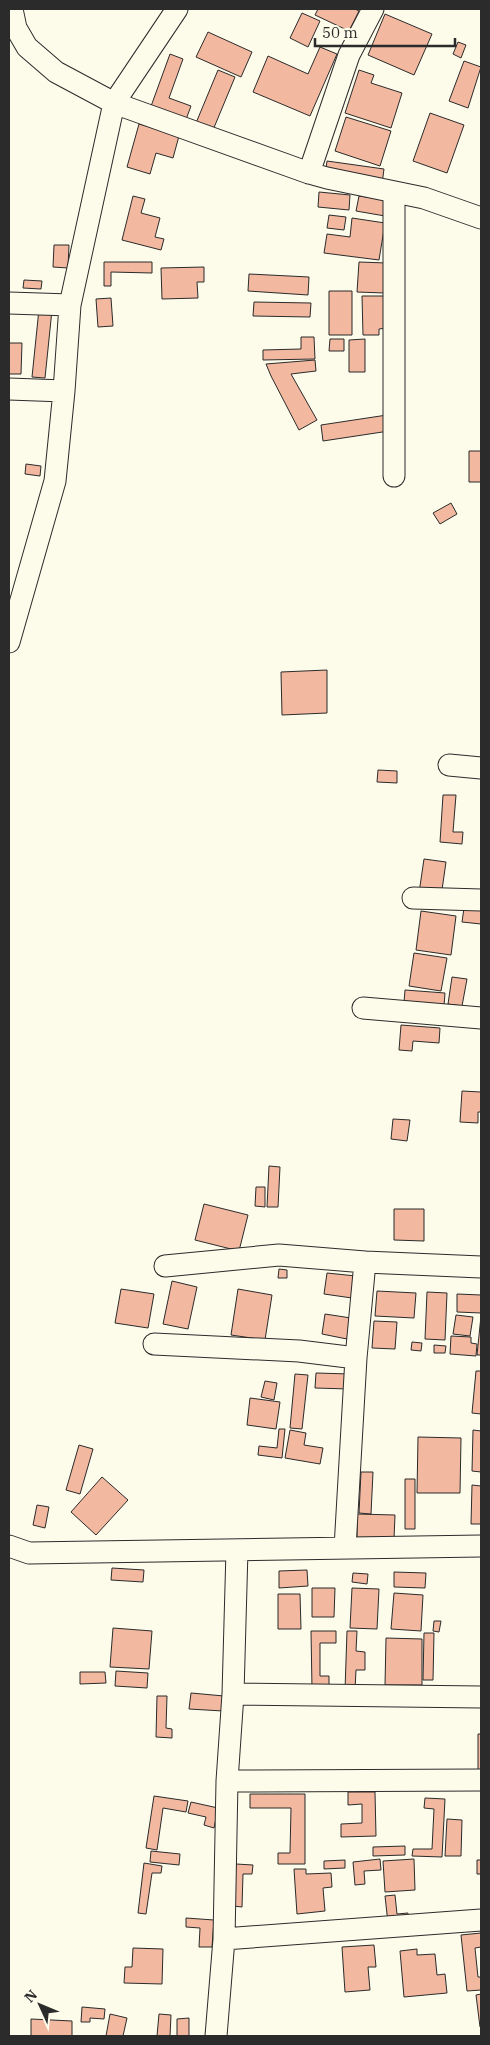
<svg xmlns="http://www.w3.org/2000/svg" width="490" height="2045" font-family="'IBM Plex Serif',serif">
  <rect width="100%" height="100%" fill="#fdfbea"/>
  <path fill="#f2b8a0" stroke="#2b2b2b" d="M 318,9 L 355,9 L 359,11 L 349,31 L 315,15 Z
    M 302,13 L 320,21 L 308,47 L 290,38 Z
    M 385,14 L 432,34 L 414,75 L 368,55 Z
    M 208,32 L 252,52 L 241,77 L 196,57 Z
    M 458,42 L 466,45 L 461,58 L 453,54 Z
    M 320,47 L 337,54 L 310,116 L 253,92 L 268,56 L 308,74 Z
    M 170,54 L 183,59 L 169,98 L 191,106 L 185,122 L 150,109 Z
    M 464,61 L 481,67 L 468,108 L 449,101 Z
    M 218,70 L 235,77 L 213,130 L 196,123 Z
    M 359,70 L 374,75 L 371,83 L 402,93 L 391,128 L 345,113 Z
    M 430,113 L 464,125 L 447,173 L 413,161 Z
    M 346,117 L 391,131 L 380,166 L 335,151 Z
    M 139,124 L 179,136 L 173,158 L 156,153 L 150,174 L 127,167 Z
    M 327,161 L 384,169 L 382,184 L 325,176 Z
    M 319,192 L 350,195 L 349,210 L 318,207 Z
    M 133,196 L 145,199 L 141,213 L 160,218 L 155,237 L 164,239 L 161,250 L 122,240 Z
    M 359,196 L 387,200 L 385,216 L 356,211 Z
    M 329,215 L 346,217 L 344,230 L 327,228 Z
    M 352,218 L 385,223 L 379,260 L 324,253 L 327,234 L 350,237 Z
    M 54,245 L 69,245 L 68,268 L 53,267 Z
    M 104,262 L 152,262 L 152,273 L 111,272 L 111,286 L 104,286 Z
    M 359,262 L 387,263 L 385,293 L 357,292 Z
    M 204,267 L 204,282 L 197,282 L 198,298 L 162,299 L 161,268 Z
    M 249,274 L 309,277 L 308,295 L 248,291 Z
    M 24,280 L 42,281 L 41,289 L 23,288 Z
    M 329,291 L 352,291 L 352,335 L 329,335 Z
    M 362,296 L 387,296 L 387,328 L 379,329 L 379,335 L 363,335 Z
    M 111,298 L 113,326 L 98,327 L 96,299 Z
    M 254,302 L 311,303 L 310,317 L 253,316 Z
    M 39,309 L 52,310 L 45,378 L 32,377 Z
    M 301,337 L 314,337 L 315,359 L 263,360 L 263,350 L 301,349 Z
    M 330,339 L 344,339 L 344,351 L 329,351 Z
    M 365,339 L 365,372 L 349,372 L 349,340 Z
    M 9,343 L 22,343 L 21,374 L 9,374 Z
    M 315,360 L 316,371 L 291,374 L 317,420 L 299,430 L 271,376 L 266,364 Z
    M 387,415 L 389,431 L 323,441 L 321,425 Z
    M 469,451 L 481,451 L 481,482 L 469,482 Z
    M 26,464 L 41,466 L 40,476 L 25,474 Z
    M 451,503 L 457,514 L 440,524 L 433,513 Z
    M 327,670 L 327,713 L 282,715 L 281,672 Z
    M 378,770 L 397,771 L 397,783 L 377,782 Z
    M 443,795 L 456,795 L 453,832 L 463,832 L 462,844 L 440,842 Z
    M 424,859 L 446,862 L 441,897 L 419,893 Z
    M 464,908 L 481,910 L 481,924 L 462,922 Z
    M 421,911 L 456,916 L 451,955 L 416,950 Z
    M 414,953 L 447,958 L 441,991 L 409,986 Z
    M 452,977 L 467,979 L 462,1006 L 448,1004 Z
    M 405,990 L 445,993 L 444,1006 L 404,1003 Z
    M 401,1025 L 440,1028 L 439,1043 L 413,1041 L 412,1051 L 399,1050 Z
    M 462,1091 L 481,1092 L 481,1112 L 478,1112 L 478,1123 L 460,1122 Z
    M 393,1119 L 410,1120 L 407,1141 L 391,1139 Z
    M 269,1166 L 280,1167 L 278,1207 L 267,1207 Z
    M 256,1187 L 265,1187 L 265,1207 L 255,1206 Z
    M 204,1204 L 248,1215 L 239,1251 L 195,1240 Z
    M 394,1209 L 424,1209 L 424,1241 L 394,1240 Z
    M 279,1269 L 287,1270 L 287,1278 L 278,1278 Z
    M 327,1273 L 356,1276 L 352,1298 L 324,1294 Z
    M 172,1281 L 197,1287 L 188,1329 L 163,1324 Z
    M 121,1289 L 154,1294 L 148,1328 L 115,1323 Z
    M 238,1289 L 272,1295 L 265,1340 L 231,1335 Z
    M 377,1291 L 416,1293 L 414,1318 L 375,1316 Z
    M 427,1292 L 447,1293 L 445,1340 L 425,1339 Z
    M 457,1294 L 481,1295 L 481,1313 L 457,1312 Z
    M 325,1314 L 351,1318 L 347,1339 L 322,1334 Z
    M 456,1315 L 473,1317 L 470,1336 L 453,1334 Z
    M 481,1316 L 481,1355 L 477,1355 Z
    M 374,1321 L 397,1322 L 395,1349 L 372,1348 Z
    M 451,1336 L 471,1337 L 471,1343 L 477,1344 L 476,1356 L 450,1354 Z
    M 412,1342 L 422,1343 L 421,1351 L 411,1350 Z
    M 434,1345 L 446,1346 L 445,1353 L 434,1353 Z
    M 476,1371 L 481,1371 L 481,1414 L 472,1413 Z
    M 316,1373 L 350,1374 L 349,1389 L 315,1388 Z
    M 295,1374 L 308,1375 L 302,1429 L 290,1428 Z
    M 265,1381 L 277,1383 L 274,1400 L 261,1397 Z
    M 250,1398 L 280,1402 L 276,1429 L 247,1425 Z
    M 279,1429 L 285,1429 L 282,1458 L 258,1455 L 259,1446 L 277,1448 Z
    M 290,1430 L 306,1433 L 304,1445 L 323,1448 L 320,1464 L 285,1458 Z
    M 473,1430 L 481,1431 L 481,1472 L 472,1471 Z
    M 418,1437 L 461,1438 L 460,1493 L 417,1493 Z
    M 79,1445 L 93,1449 L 80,1494 L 66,1490 Z
    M 361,1472 L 373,1472 L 371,1514 L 359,1513 Z
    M 102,1477 L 128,1500 L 96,1535 L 71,1512 Z
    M 405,1479 L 415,1479 L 415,1529 L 405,1529 Z
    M 472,1485 L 481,1486 L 481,1524 L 471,1524 Z
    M 37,1505 L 49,1507 L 45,1528 L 33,1525 Z
    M 357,1514 L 395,1515 L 394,1539 L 357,1538 Z
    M 112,1568 L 144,1570 L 143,1582 L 111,1580 Z
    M 307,1570 L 308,1586 L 279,1588 L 279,1571 Z
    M 394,1572 L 426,1573 L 425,1588 L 394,1587 Z
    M 353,1573 L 368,1574 L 367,1584 L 352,1582 Z
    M 312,1588 L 335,1588 L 334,1617 L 312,1617 Z
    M 352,1588 L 379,1589 L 377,1629 L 350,1628 Z
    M 394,1593 L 423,1595 L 421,1631 L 391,1629 Z
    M 278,1594 L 300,1594 L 301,1629 L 278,1629 Z
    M 434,1621 L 441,1621 L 439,1632 L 433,1631 Z
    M 113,1628 L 152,1631 L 149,1669 L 110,1667 Z
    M 311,1631 L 336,1631 L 336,1643 L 320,1643 L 320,1676 L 329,1676 L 329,1689 L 312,1689 Z
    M 347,1631 L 357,1631 L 356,1651 L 365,1652 L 365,1670 L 356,1670 L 355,1690 L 345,1690 Z
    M 424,1633 L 434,1633 L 433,1680 L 423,1680 Z
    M 386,1638 L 422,1639 L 422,1685 L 385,1685 Z
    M 116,1671 L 148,1673 L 147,1688 L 115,1686 Z
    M 80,1672 L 105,1672 L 106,1683 L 80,1684 Z
    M 191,1693 L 224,1696 L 223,1711 L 189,1709 Z
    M 157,1696 L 167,1696 L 166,1728 L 172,1729 L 172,1738 L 156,1737 Z
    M 478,1734 L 481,1734 L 481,1773 L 478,1773 Z
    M 348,1792 L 375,1792 L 376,1836 L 341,1837 L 341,1824 L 362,1823 L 362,1804 L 348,1805 Z
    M 250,1794 L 305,1794 L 305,1864 L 278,1864 L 278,1853 L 290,1853 L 291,1808 L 250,1808 Z
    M 154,1796 L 188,1801 L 186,1812 L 163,1808 L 157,1850 L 146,1848 Z
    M 425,1798 L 445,1799 L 442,1857 L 412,1856 L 413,1849 L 432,1849 L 434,1809 L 424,1808 Z
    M 191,1802 L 218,1808 L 214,1828 L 204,1825 L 206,1817 L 188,1813 Z
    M 447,1819 L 462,1820 L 461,1856 L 445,1856 Z
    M 405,1846 L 405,1855 L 373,1856 L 373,1847 Z
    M 151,1851 L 180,1854 L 179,1865 L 150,1862 Z
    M 380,1859 L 381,1870 L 364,1871 L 365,1884 L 355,1885 L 353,1862 Z
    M 414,1859 L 415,1890 L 385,1892 L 383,1861 Z
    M 345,1860 L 345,1868 L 324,1869 L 324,1861 Z
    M 477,1860 L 481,1860 L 481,1874 L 477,1874 Z
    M 144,1863 L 162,1866 L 161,1873 L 152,1873 L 146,1914 L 138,1913 Z
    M 236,1864 L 253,1865 L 252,1874 L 243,1874 L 242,1907 L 233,1906 Z
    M 294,1869 L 306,1869 L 306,1874 L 331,1873 L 332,1887 L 323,1888 L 325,1911 L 297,1914 Z
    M 395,1895 L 397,1914 L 408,1913 L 408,1921 L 388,1923 L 385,1896 Z
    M 186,1918 L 214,1920 L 212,1947 L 199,1947 L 200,1928 L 186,1927 Z
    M 481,1933 L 481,1947 L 475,1948 L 478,1977 L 481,1977 L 481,1990 L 467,1991 L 461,1935 Z
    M 374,1945 L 376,1967 L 368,1967 L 370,1990 L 345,1992 L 342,1947 Z
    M 133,1948 L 163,1949 L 162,1984 L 124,1983 L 125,1967 L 132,1967 Z
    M 417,1949 L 417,1955 L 435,1954 L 437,1975 L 445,1974 L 447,1993 L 404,1997 L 400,1951 Z
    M 481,1994 L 481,2027 L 480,2027 L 476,1995 Z
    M 82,2007 L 105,2009 L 104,2019 L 90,2018 L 90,2022 L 81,2022 Z
    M 110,2014 L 127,2018 L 123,2036 L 106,2036 Z
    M 159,2014 L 171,2015 L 170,2036 L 157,2036 Z
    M 189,2018 L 189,2036 L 177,2036 L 177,2019 Z
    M 31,2019 L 72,2021 L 72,2036 L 31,2036 Z"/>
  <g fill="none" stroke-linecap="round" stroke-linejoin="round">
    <defs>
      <path id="minor" d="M 12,9 L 16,28 L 27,47 L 56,72 L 114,103 L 309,173 L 327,178 L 424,198 L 481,218
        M 309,173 L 349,55 L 373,9
        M 9,303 L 70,305
        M 9,389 L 64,391
        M 394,476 L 394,192
        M 9,642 L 55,481 L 64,391 L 70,305 L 114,103 L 177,9
        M 449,765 L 481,768
        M 413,898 L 481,900
        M 363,1008 L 481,1018
        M 165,1266 L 279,1255 L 365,1262 L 481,1267
        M 154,1344 L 299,1351 L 356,1358
        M 9,1546 L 29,1553 L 481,1546
        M 345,1548 L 356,1358 L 365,1262
        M 233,1694 L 481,1697
        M 227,1781 L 481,1780
        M 224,1939 L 481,1920
        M 216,2036 L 224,1939 L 227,1781 L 233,1694 L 237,1550"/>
    </defs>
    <use href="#minor" stroke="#2b2b2b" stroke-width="23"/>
    <use href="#minor" stroke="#fdfbea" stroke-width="21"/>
  </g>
  <rect width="490" height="2045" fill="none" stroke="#2b2b2b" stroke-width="20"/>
  <g transform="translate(40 2005) rotate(314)" stroke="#fdfbea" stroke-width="4" paint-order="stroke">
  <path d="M0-4L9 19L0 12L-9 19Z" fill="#2b2b2b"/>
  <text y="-8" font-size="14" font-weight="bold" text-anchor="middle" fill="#2b2b2b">N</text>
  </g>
  <path d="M315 38v8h140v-8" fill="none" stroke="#2b2b2b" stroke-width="2.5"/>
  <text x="322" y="38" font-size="15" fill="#2b2b2b" stroke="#fdfbea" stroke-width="4" paint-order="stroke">50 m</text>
</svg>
